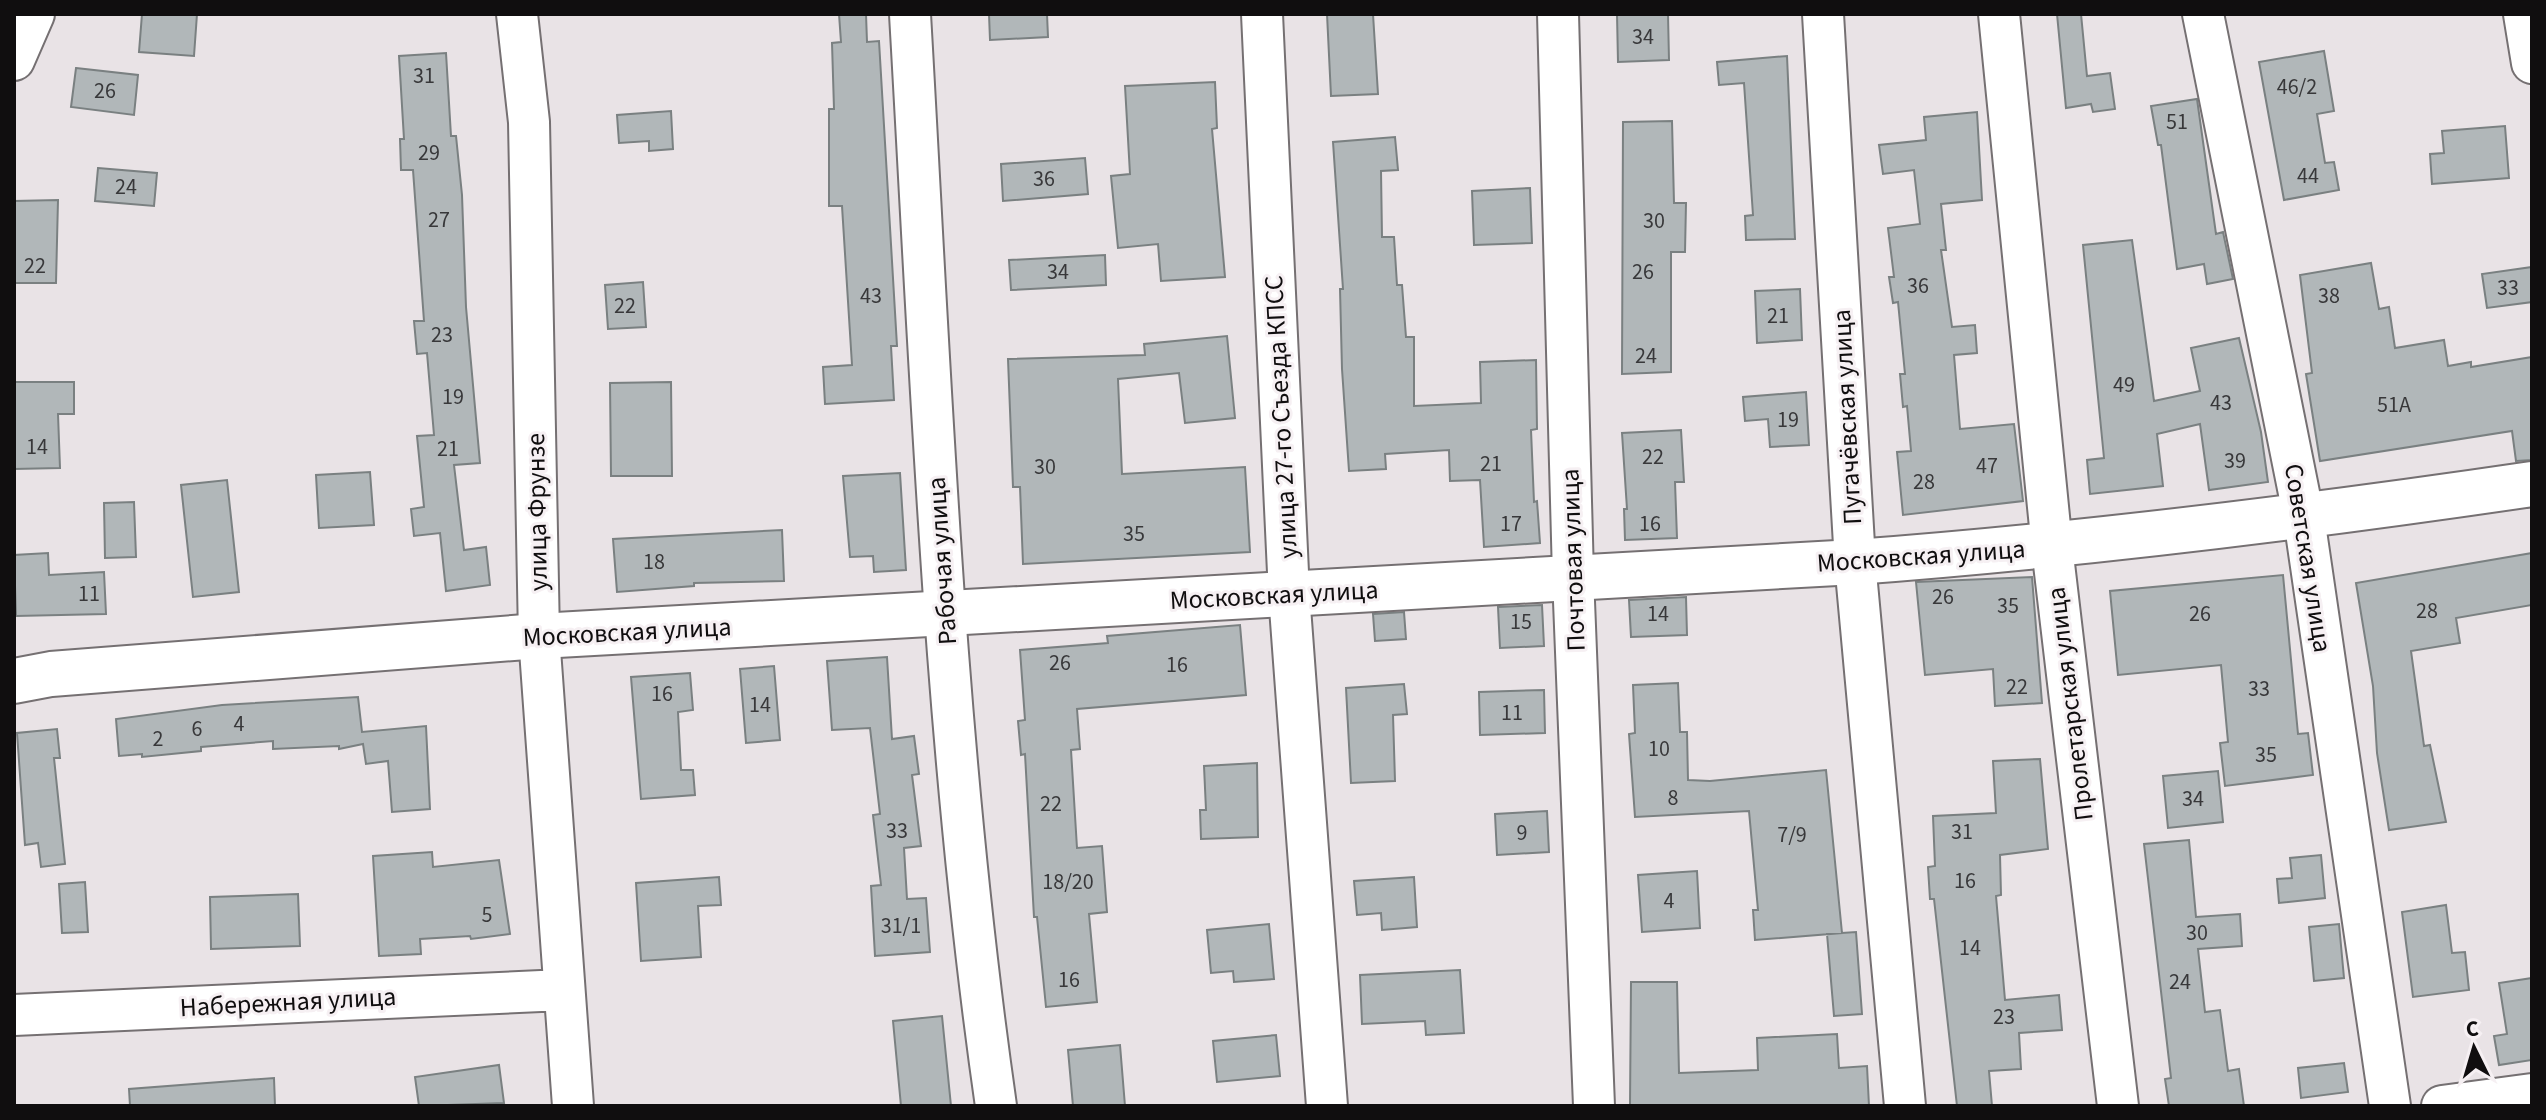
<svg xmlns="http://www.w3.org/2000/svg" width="2546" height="1120" font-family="'Source Sans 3',sans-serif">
  <rect width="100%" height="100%" fill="#e9e3e6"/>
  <path fill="#b1b7b9" stroke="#7a8081" stroke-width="2" d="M 142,14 L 197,14 L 194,56 L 139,52 Z
    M 839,14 L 866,14 L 867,42 L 879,41 L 897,346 L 891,346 L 894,400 L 825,404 L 823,367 L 852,365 L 842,206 L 829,206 L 829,109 L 834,109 L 832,43 L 841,42 Z
    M 989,14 L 1047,14 L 1048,37 L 990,40 Z
    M 1327,14 L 1373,14 L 1378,94 L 1331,96 Z
    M 1617,14 L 1668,14 L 1669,60 L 1618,62 Z
    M 2057,14 L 2081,14 L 2087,76 L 2110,73 L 2115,109 L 2093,112 L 2091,104 L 2066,108 Z
    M 2324,51 L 2334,111 L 2317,114 L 2325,163 L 2334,162 L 2339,190 L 2284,200 L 2259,62 Z
    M 446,53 L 451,136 L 456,136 L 462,195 L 466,307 L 480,463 L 454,465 L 464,550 L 486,547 L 490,585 L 446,591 L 440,533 L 414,536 L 411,509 L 424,507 L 417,436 L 434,435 L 427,353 L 417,354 L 414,321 L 424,321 L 413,170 L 401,170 L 400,139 L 404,139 L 399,56 Z
    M 1787,56 L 1795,239 L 1746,240 L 1745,216 L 1753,215 L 1744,83 L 1719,85 L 1717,62 Z
    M 76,68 L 138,75 L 134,115 L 71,107 Z
    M 1215,82 L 1217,128 L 1212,129 L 1225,277 L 1161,281 L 1158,244 L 1118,248 L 1111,176 L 1130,174 L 1125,86 Z
    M 2197,99 L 2216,234 L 2223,232 L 2233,279 L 2207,284 L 2204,264 L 2177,269 L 2161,145 L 2158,145 L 2151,106 Z
    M 671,111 L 673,149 L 649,151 L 649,141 L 619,143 L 617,115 Z
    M 1977,112 L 1982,200 L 1941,204 L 1946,250 L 1941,250 L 1952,327 L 1975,325 L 1977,353 L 1954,355 L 1960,429 L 2014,424 L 2023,501 L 1903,515 L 1897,452 L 1911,451 L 1907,406 L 1903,407 L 1900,374 L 1905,374 L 1898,302 L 1893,303 L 1889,277 L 1894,277 L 1888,228 L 1920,224 L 1914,170 L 1883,174 L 1879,145 L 1926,140 L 1924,117 Z
    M 1672,121 L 1674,203 L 1686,203 L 1685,252 L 1671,252 L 1671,372 L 1622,374 L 1623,122 Z
    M 2505,126 L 2509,178 L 2432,184 L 2430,154 L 2444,153 L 2442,131 Z
    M 1395,137 L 1398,170 L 1381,171 L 1382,237 L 1394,237 L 1397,285 L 1402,285 L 1406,337 L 1414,337 L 1414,406 L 1481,403 L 1480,362 L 1536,360 L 1537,429 L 1531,430 L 1534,502 L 1537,501 L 1540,543 L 1484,547 L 1480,480 L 1450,481 L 1449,450 L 1385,454 L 1386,469 L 1349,471 L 1342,369 L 1340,289 L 1343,289 L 1333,142 Z
    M 1085,158 L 1088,194 L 1003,201 L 1001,164 Z
    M 98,168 L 157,173 L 154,206 L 95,201 Z
    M 1530,188 L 1532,243 L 1474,245 L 1472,191 Z
    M 58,200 L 56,283 L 14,283 L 14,201 Z
    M 2132,240 L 2154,401 L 2200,391 L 2191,348 L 2239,338 L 2261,432 L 2268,482 L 2209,490 L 2200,424 L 2157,434 L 2163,486 L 2090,494 L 2087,460 L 2104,458 L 2083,245 Z
    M 1105,255 L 1106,285 L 1011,290 L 1009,260 Z
    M 2371,263 L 2379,309 L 2389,307 L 2395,348 L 2444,340 L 2448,366 L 2471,362 L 2471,367 L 2532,357 L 2532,460 L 2516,461 L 2512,431 L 2320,461 L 2306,374 L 2312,373 L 2300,275 Z
    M 2532,267 L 2532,302 L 2487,308 L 2482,274 Z
    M 643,282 L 646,327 L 608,329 L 605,285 Z
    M 1800,289 L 1802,340 L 1757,343 L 1755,291 Z
    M 1227,336 L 1235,418 L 1185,423 L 1179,373 L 1118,379 L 1122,474 L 1245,467 L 1250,552 L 1023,564 L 1020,487 L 1013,487 L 1008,359 L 1145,355 L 1144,344 Z
    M 14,382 L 74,382 L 74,414 L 58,414 L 60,468 L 14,469 Z
    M 671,382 L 672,476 L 611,476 L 610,383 Z
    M 1806,392 L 1809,445 L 1770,447 L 1768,419 L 1745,421 L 1743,397 Z
    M 1681,430 L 1684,482 L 1675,482 L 1677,538 L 1625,540 L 1624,509 L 1627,509 L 1622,433 Z
    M 370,472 L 374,525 L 319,528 L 316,475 Z
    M 900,473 L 906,570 L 874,572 L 873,556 L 850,557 L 843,476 Z
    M 227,480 L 239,592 L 193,597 L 181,485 Z
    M 134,502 L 136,557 L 105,558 L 104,503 Z
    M 782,530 L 784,581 L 694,583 L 694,586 L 617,592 L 613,539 Z
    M 48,553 L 49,575 L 104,572 L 106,614 L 16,616 L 14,555 Z
    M 2532,553 L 2532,605 L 2456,618 L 2460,643 L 2411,651 L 2424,746 L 2430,745 L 2446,822 L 2389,830 L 2377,753 L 2373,686 L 2356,583 Z
    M 2283,575 L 2298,734 L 2308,733 L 2313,775 L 2225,786 L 2220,743 L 2228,742 L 2221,665 L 2118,675 L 2110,591 Z
    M 2032,577 L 2042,703 L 1995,706 L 1993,669 L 1925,675 L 1916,582 Z
    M 1686,597 L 1687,635 L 1631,637 L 1629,600 Z
    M 1542,605 L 1544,646 L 1500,648 L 1498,607 Z
    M 1404,612 L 1406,639 L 1375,641 L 1373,614 Z
    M 1240,625 L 1246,695 L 1077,709 L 1080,749 L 1071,750 L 1077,848 L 1102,846 L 1107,912 L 1089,914 L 1097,1002 L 1046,1007 L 1037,917 L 1034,917 L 1025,754 L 1021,755 L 1018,721 L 1025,720 L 1020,650 L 1108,643 L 1107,636 Z
    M 887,657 L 892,739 L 914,736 L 919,774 L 912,775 L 921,846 L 904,848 L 907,899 L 926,898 L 930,952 L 875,956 L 871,886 L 881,885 L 873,815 L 880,814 L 870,728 L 832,730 L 827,661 Z
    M 774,666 L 780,740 L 746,743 L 740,669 Z
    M 690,673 L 693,710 L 678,712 L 681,770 L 693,770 L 695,795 L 641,799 L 631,677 Z
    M 1678,683 L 1680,732 L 1687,732 L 1688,780 L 1710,781 L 1826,770 L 1842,933 L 1755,940 L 1753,910 L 1758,910 L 1749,811 L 1635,817 L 1629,734 L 1635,733 L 1633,685 Z
    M 1404,684 L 1407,714 L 1393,715 L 1395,781 L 1351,783 L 1346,688 Z
    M 1544,690 L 1545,733 L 1480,735 L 1479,692 Z
    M 358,697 L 362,732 L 426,726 L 430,809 L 392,812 L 388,761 L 366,764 L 363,744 L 339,749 L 339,746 L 273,749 L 273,741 L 201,747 L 201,751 L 142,757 L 142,754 L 119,756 L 116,719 L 222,705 Z
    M 57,729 L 60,758 L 54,758 L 65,864 L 41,867 L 38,843 L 25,845 L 17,733 Z
    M 2040,759 L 2048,849 L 2000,855 L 2001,895 L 1996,896 L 2005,1000 L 2059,995 L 2062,1030 L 2019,1033 L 2021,1069 L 1989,1071 L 1992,1106 L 1957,1106 L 1934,899 L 1930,899 L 1928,867 L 1935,866 L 1933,816 L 1996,813 L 1993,761 Z
    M 1257,763 L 1258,837 L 1201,839 L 1200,810 L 1206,810 L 1204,766 Z
    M 2218,771 L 2223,822 L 2168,828 L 2163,776 Z
    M 1547,811 L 1549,852 L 1497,855 L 1495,814 Z
    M 2189,840 L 2196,917 L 2240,914 L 2242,946 L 2198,949 L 2205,1012 L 2220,1010 L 2228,1071 L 2239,1069 L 2244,1106 L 2169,1106 L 2165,1079 L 2171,1078 L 2144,844 Z
    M 432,852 L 433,867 L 499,860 L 510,934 L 471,939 L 470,936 L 420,939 L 421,954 L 379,956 L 373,856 Z
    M 2321,855 L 2325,898 L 2279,903 L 2277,879 L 2292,878 L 2290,858 Z
    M 1697,871 L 1700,928 L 1642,932 L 1638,875 Z
    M 719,877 L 721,905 L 698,906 L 701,957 L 641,961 L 636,883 Z
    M 1414,877 L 1417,927 L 1382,930 L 1381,913 L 1357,915 L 1354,881 Z
    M 85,882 L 88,932 L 62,933 L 59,884 Z
    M 298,894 L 300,946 L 211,949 L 210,897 Z
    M 2446,905 L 2452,953 L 2465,952 L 2469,990 L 2413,997 L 2402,912 Z
    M 1269,924 L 1274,979 L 1234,982 L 1233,971 L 1211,973 L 1207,930 Z
    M 2339,924 L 2344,978 L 2314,981 L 2309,927 Z
    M 1856,932 L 1862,1014 L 1834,1016 L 1827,934 Z
    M 1460,970 L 1464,1033 L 1426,1035 L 1425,1021 L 1362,1024 L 1360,975 Z
    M 2532,978 L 2532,1060 L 2499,1065 L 2494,1036 L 2507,1034 L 2499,983 Z
    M 1631,982 L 1677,982 L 1679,1073 L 1758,1070 L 1757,1038 L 1837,1034 L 1839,1068 L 1867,1066 L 1869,1106 L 1630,1106 Z
    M 942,1016 L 951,1106 L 901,1106 L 893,1021 Z
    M 1276,1035 L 1280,1076 L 1217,1082 L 1213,1041 Z
    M 1120,1045 L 1125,1106 L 1073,1106 L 1068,1050 Z
    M 2344,1063 L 2348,1092 L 2301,1098 L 2298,1068 Z
    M 499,1065 L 504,1103 L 419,1106 L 415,1077 Z
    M 274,1078 L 275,1106 L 130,1106 L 129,1089 Z"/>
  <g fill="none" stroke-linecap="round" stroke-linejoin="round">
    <defs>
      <path id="minor" d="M 517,14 L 529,122 L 539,636 L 573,1106
        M 910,14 C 931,378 944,745 996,1106
        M 1262,14 L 1289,594 L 1327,1106
        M 1558,14 L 1573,576 L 1594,1106
        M 1823,14 L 1855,562 L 1905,1106
        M 1999,14 L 2052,547 L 2118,1106
        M 2203,14 L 2304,518 L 2390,1106
        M 2524,14 L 2532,63
        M 14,60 L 34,14
        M 14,1015 L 563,990
        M 2442,1106 L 2532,1094"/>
      <path id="major" d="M 14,681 L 51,674 L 539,636 L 1855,562 C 2082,545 2307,517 2532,484"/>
    </defs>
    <use href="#minor" stroke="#757072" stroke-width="44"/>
    <use href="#major" stroke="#757072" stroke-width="48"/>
    <use href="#minor" stroke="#fff" stroke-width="40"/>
    <use href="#major" stroke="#fff" stroke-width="44"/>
  </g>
  <g text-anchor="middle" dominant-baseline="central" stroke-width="6" stroke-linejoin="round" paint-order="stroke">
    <g font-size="22" fill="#38383a">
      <text x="1643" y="37">34</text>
      <text x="424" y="76">31</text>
      <text x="2297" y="87">46/2</text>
      <text x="105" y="91">26</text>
      <text x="2177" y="122">51</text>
      <text x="429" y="153">29</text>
      <text x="2308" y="176">44</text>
      <text x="1044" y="179">36</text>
      <text x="126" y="187">24</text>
      <text x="439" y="220">27</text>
      <text x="1654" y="221">30</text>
      <text x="35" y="266">22</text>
      <text x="1058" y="272">34</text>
      <text x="1643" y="272">26</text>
      <text x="1918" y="286">36</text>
      <text x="2508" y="288">33</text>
      <text x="871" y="296">43</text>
      <text x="2329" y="296">38</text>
      <text x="625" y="306">22</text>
      <text x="1778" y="316">21</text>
      <text x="442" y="335">23</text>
      <text x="1646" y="356">24</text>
      <text x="2124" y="385">49</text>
      <text x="453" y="397">19</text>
      <text x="2221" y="403">43</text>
      <text x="2394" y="405">51А</text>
      <text x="1788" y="420">19</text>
      <text x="37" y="447">14</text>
      <text x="448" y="449">21</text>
      <text x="1653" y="457">22</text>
      <text x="2235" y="461">39</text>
      <text x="1491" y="464">21</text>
      <text x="1987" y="466">47</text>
      <text x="1045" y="467">30</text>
      <text x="1924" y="482">28</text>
      <text x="1511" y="524">17</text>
      <text x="1650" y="524">16</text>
      <text x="1134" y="534">35</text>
      <text x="654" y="562">18</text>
      <text x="89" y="594">11</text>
      <text x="1943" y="597">26</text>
      <text x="2008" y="606">35</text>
      <text x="2427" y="611">28</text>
      <text x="1658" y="614">14</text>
      <text x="2200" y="614">26</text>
      <text x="1521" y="622">15</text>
      <text x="1060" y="663">26</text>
      <text x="1177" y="665">16</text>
      <text x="2017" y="687">22</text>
      <text x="2259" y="689">33</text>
      <text x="662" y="694">16</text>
      <text x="760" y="705">14</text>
      <text x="1512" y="713">11</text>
      <text x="239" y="724">4</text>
      <text x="197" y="729">6</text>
      <text x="158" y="739">2</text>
      <text x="1659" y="749">10</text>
      <text x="2266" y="755">35</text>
      <text x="1673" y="798">8</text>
      <text x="2193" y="799">34</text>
      <text x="1051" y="804">22</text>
      <text x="897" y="831">33</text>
      <text x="1962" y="832">31</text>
      <text x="1522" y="833">9</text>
      <text x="1792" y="835">7/9</text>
      <text x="1965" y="881">16</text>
      <text x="1068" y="882">18/20</text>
      <text x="1669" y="901">4</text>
      <text x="487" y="915">5</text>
      <text x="901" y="926">31/1</text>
      <text x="2197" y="933">30</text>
      <text x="1970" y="948">14</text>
      <text x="1069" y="980">16</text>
      <text x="2180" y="982">24</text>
      <text x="2004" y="1017">23</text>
    </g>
    <g font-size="26" fill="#100e0f" stroke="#f6f0f3">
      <text transform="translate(1281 417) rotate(-93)">улица 27-го Съезда КПСС</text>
      <text transform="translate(1847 417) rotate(-93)">Пугачёвская улица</text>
      <text transform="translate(537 512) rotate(-91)">улица Фрунзе</text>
      <text transform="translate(1921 556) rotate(-4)">Московская улица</text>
      <text transform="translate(2308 558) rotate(81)">Советская улица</text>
      <text transform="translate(1573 560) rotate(-92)">Почтовая улица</text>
      <text transform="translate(942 561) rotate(-94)">Рабочая улица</text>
      <text transform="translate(1274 595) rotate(-3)">Московская улица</text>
      <text transform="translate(627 632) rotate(-3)">Московская улица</text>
      <text transform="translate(2070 704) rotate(-97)">Пролетарская улица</text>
      <text transform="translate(288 1002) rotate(-3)">Набережная улица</text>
    </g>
  </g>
  <rect width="2546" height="1120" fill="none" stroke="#100e0f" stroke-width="32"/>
  <g transform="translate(2474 1048) rotate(355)" stroke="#f6f0f3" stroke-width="6" paint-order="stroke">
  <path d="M0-6L14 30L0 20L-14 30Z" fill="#100e0f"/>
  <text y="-12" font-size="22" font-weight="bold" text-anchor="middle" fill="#100e0f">С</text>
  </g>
</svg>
